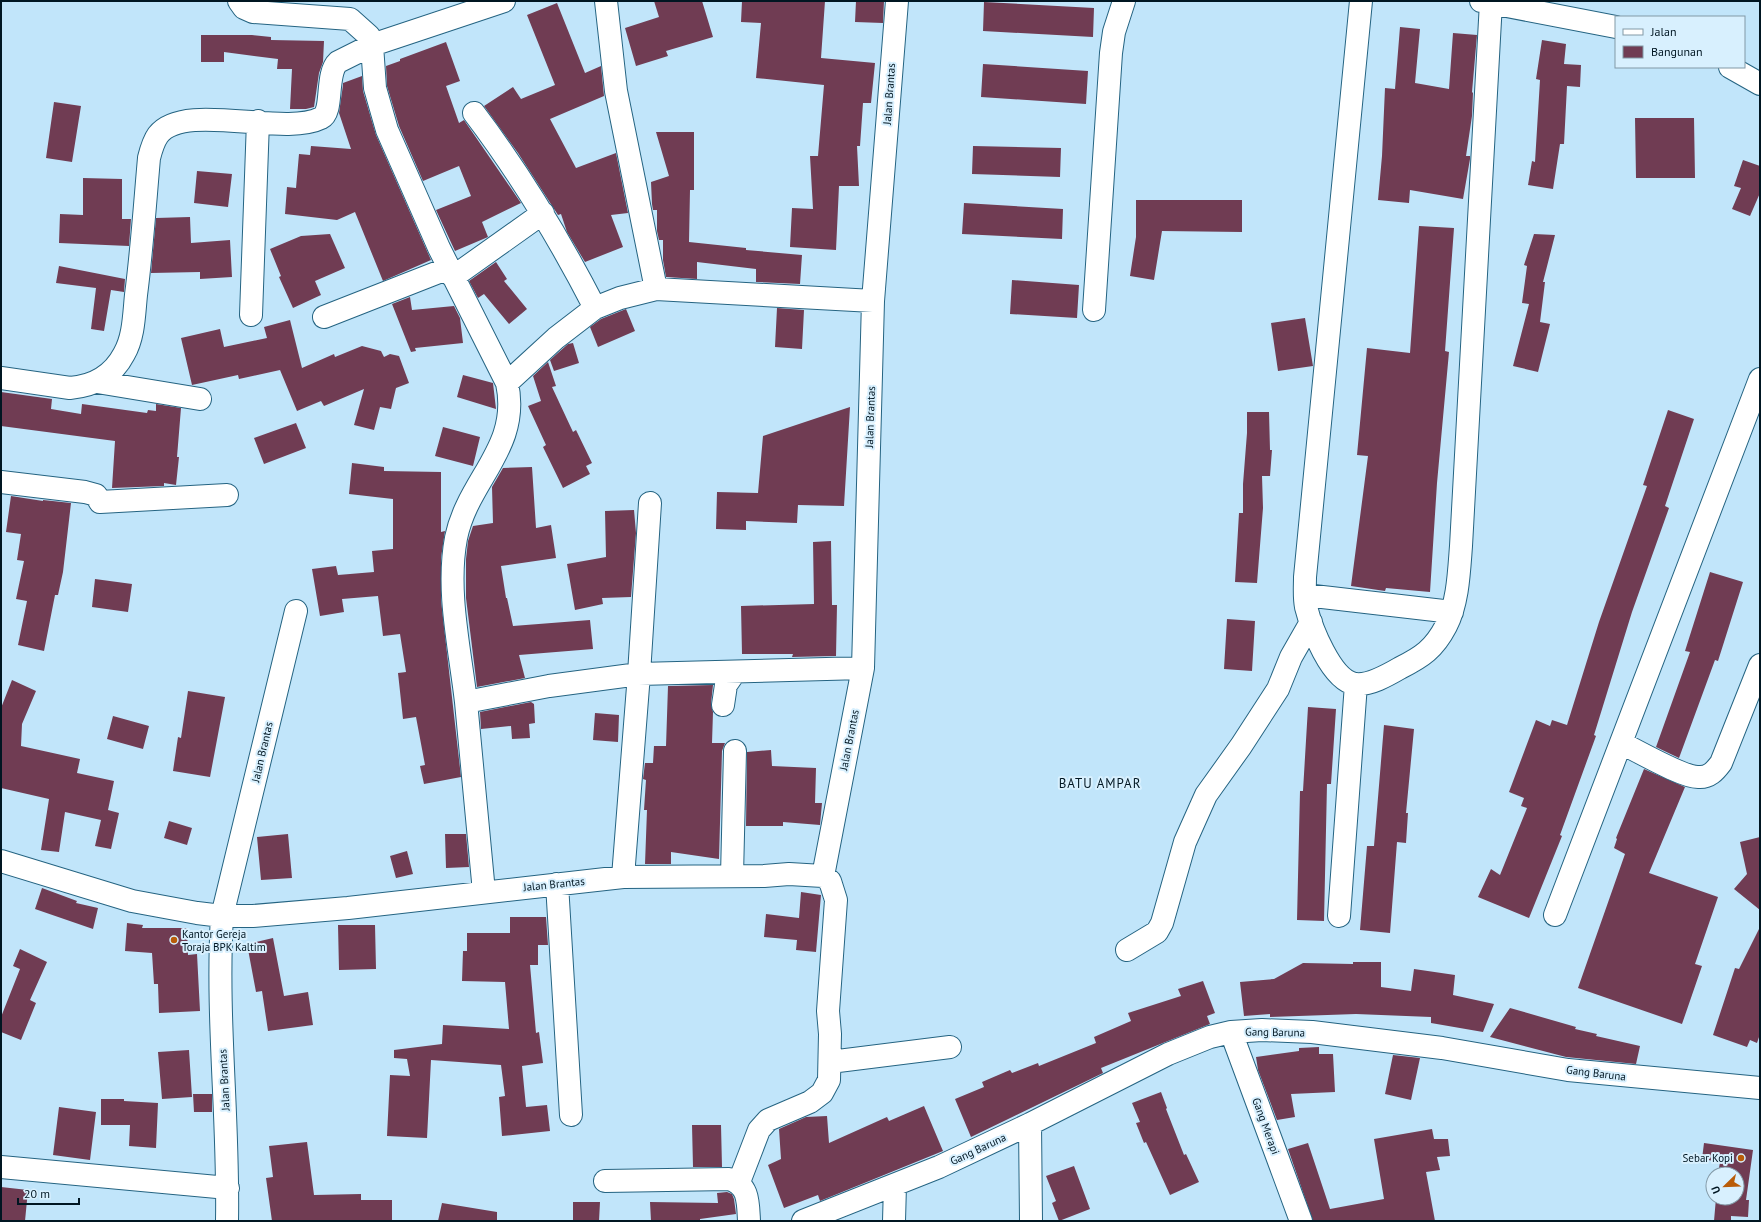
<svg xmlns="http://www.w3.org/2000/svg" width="1761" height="1222" font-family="'PT Sans',sans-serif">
  <rect width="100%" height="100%" fill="#c1e5fa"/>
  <path fill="#703c53" d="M 654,1 L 702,1 L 713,37 L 666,51 L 668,56 L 636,66 L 625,28 L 659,17 Z
    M 742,1 L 825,1 L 821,58 L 875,63 L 871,103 L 863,103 L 860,146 L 857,146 L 859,186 L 839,186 L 836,250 L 790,247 L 792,208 L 813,209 L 810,156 L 818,156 L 824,85 L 756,78 L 761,23 L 741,22 Z
    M 856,1 L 884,1 L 883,23 L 855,22 Z
    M 984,2 L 1094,8 L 1093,37 L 983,31 Z
    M 557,3 L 585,73 L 601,66 L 604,96 L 550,119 L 576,168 L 616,153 L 628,213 L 611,215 L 623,247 L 585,262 L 567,232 L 561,214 L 558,215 L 518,153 L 484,106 L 513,87 L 521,99 L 555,85 L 527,15 Z
    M 1400,27 L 1420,29 L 1415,83 L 1449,89 L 1453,33 L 1477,35 L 1472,92 L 1473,93 L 1472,116 L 1466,156 L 1470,156 L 1470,159 L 1463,199 L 1410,190 L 1409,203 L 1378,200 L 1382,156 L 1385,88 L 1395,89 Z
    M 201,35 L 252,35 L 271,37 L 271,40 L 324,41 L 323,62 L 319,73 L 314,107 L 306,109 L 290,109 L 292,69 L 277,69 L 278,59 L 224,52 L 224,62 L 201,62 Z
    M 1542,40 L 1566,44 L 1564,64 L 1581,65 L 1580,87 L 1567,86 L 1564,144 L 1560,144 L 1553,189 L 1528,185 L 1532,161 L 1535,162 L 1540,80 L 1536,79 Z
    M 446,42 L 460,81 L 446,86 L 459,123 L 464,120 L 521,203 L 482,222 L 488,237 L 455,251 L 436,210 L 471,196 L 459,166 L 423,181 L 399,126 L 387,86 L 386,66 L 400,61 L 400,59 Z
    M 983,64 L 1088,71 L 1086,104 L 981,97 Z
    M 362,76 L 363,91 L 376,135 L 431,260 L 383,281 L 355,212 L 337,220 L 285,214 L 287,187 L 296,188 L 299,154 L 310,155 L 311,146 L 351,149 L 339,113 L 343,85 L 343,83 Z
    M 54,102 L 81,106 L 72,162 L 46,158 Z
    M 1635,118 L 1694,118 L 1695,178 L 1636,178 Z
    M 656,132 L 694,132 L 694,190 L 690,190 L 689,242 L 746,248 L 746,250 L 802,255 L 800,284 L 756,282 L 756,269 L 697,262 L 697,279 L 666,277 L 663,260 L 663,240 L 659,240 L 657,231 L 657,210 L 653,210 L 652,204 L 651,182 L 669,176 Z
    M 973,146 L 1061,148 L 1060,177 L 972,174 Z
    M 1743,160 L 1760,166 L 1760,193 L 1750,216 L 1732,209 L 1741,188 L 1734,186 Z
    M 197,171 L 232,174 L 228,207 L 194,203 Z
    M 83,178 L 122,179 L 122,219 L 131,219 L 129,246 L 59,243 L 60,214 L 83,215 Z
    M 1136,200 L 1242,200 L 1242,232 L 1162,231 L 1154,280 L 1130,276 L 1136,237 Z
    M 964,203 L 1063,209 L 1062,239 L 962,234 Z
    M 190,217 L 191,243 L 230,240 L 232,277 L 200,279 L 200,272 L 151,273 L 156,218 Z
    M 1419,226 L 1454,228 L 1445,351 L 1449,352 L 1437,483 L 1430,592 L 1386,588 L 1385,591 L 1351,586 L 1368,456 L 1357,455 L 1367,348 L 1410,353 Z
    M 330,234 L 345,268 L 315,281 L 321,295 L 293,308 L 279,277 L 281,276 L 270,249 L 301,236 Z
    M 1534,234 L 1555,235 L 1543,282 L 1545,282 L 1540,322 L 1550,324 L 1538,372 L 1513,366 L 1529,304 L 1522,303 L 1527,266 L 1524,265 Z
    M 496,262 L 507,279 L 504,281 L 527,309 L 509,324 L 484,294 L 478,298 L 469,281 Z
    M 59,266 L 125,279 L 124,292 L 111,290 L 104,331 L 91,329 L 96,288 L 56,283 Z
    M 1012,280 L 1079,285 L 1077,318 L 1010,314 Z
    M 410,297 L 412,310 L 454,306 L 460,318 L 463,343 L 415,348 L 416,351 L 411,352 L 392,304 Z
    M 777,308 L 804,310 L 802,349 L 775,347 Z
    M 626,309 L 635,331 L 598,347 L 590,327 L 601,319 Z
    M 1305,318 L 1313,366 L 1278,371 L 1271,323 Z
    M 290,320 L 302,368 L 334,354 L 335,357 L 362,346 L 381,351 L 384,357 L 390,354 L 399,356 L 409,383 L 396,388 L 391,409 L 380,407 L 374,430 L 354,425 L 364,389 L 324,406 L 321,401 L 297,411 L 280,370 L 239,379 L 238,375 L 192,385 L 181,338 L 220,329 L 224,347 L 267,338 L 264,327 Z
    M 573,343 L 579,363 L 554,371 L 550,360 L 568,344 Z
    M 548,362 L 556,386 L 552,387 L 573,432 L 576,430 L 592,463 L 586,466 L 590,474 L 563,488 L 543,447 L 546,445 L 528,406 L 541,401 L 533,376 Z
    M 463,375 L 493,383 L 496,409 L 457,397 Z
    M 1,392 L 52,399 L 51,409 L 81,414 L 82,404 L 147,413 L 148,410 L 156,411 L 156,404 L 181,408 L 177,457 L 179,457 L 176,485 L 164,483 L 164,486 L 112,488 L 115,441 L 1,426 Z
    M 850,407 L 844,506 L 798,505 L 797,523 L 746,521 L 746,530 L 716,529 L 717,492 L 758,493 L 763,436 Z
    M 1668,410 L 1694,419 L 1665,506 L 1669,508 L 1632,612 L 1594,735 L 1596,736 L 1560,835 L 1562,836 L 1529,918 L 1478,897 L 1491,869 L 1500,875 L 1527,808 L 1521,806 L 1524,798 L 1509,792 L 1536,720 L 1550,726 L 1552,720 L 1567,725 L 1599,622 L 1647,486 L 1643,485 Z
    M 1247,412 L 1269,412 L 1270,450 L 1272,450 L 1270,476 L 1262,476 L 1263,508 L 1257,583 L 1235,582 L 1239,513 L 1243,513 L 1243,484 L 1247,433 Z
    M 296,423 L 306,448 L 264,464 L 254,438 Z
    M 443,427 L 480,437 L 473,466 L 435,456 Z
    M 352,463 L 384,467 L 384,471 L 441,472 L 441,532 L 445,531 L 441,558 L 441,600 L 461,777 L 424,784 L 420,766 L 425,765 L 416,717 L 403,719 L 398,673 L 406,672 L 400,634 L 383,636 L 378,596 L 342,599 L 344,612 L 320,616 L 312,569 L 336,566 L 338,575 L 374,572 L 372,551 L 393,549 L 393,499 L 349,494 Z
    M 532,467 L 536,528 L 551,525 L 556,558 L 501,566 L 506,598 L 507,598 L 513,626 L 590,620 L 593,649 L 519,655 L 525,678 L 477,687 L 466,598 L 466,559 L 468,541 L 473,526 L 493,523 L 492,487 L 503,468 Z
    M 11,496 L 43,501 L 43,500 L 71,503 L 63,572 L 58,595 L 55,595 L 44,651 L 18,645 L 27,601 L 16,599 L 24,561 L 17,560 L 21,534 L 6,532 Z
    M 634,510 L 636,533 L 631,597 L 602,598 L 603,604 L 575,610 L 567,564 L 606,557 L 605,511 Z
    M 831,541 L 832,605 L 837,605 L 836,656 L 792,657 L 793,654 L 742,654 L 741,606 L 814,604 L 813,542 Z
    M 1710,572 L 1743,582 L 1718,661 L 1715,660 L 1679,758 L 1656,747 L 1690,652 L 1685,651 Z
    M 95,579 L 132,584 L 128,612 L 92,607 Z
    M 1227,619 L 1255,621 L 1252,671 L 1224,669 Z
    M 12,680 L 36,691 L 22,724 L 21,746 L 80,759 L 77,773 L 114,781 L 108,810 L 119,813 L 111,849 L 95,846 L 101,820 L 65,812 L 59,852 L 41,850 L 49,799 L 1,788 L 1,708 Z
    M 713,685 L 711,704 L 713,712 L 712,743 L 725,743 L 722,751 L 719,859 L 671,852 L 671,864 L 645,864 L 647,810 L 644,810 L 646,780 L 643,779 L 645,763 L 653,763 L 654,746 L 666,746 L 668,686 Z
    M 188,691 L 225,697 L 210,777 L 173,771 L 178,737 L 181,738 Z
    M 531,702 L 534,704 L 535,723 L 529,724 L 530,738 L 512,739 L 511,726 L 481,729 L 480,712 Z
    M 1308,707 L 1336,709 L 1331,784 L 1327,784 L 1324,921 L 1297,920 L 1300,791 L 1303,791 Z
    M 595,713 L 619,715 L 618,742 L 593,740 Z
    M 113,716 L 149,726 L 143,749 L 107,739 Z
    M 1384,725 L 1414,729 L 1406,813 L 1408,813 L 1406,843 L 1397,842 L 1390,933 L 1360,930 L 1367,846 L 1374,846 Z
    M 771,750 L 772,766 L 816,768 L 815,803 L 822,803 L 820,825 L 783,822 L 783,826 L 746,826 L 747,752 Z
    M 1644,769 L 1685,787 L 1649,873 L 1718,897 L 1695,964 L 1702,966 L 1682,1024 L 1578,988 L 1625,854 L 1614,848 L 1617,839 L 1616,838 Z
    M 169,821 L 192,828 L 187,845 L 164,838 Z
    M 288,834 L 292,878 L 261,880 L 257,837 Z
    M 445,834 L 466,834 L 469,867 L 446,868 Z
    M 1760,837 L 1760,910 L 1734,889 L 1747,874 L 1740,842 Z
    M 407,851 L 413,874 L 396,878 L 390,856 Z
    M 42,888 L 77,901 L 76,903 L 98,908 L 93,929 L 35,909 Z
    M 801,892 L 821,895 L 816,952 L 796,950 L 797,940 L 764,937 L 766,914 L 799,918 Z
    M 510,917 L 546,917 L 548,945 L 538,945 L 538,965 L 530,965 L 536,1033 L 539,1032 L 543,1063 L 522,1066 L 526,1107 L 547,1105 L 550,1131 L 502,1136 L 499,1097 L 505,1096 L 501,1065 L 431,1060 L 427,1138 L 387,1136 L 390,1075 L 410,1076 L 407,1059 L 394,1058 L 394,1050 L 442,1044 L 443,1025 L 509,1029 L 505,982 L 462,981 L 463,951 L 467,951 L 467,933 L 510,933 Z
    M 127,923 L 143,925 L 142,928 L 187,928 L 188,955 L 197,954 L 200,1011 L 159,1013 L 158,984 L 154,984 L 152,953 L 125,951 Z
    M 338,925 L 375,925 L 376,969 L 339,970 Z
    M 1760,927 L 1760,1034 L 1757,1043 L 1750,1040 L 1747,1047 L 1713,1035 L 1735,968 L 1739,969 Z
    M 273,938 L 284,996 L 308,992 L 313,1025 L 268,1031 L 262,991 L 256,992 L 247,944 Z
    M 20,949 L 47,962 L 30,1000 L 36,1003 L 21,1040 L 1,1032 L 1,1017 L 20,969 L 13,966 Z
    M 1353,962 L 1381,962 L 1381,987 L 1411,991 L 1414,969 L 1455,975 L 1453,995 L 1494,1004 L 1483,1032 L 1431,1023 L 1431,1017 L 1356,1014 L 1270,1017 L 1270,1014 L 1244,1016 L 1240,982 L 1274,979 L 1303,963 L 1353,964 Z
    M 1203,981 L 1215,1013 L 1207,1016 L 1210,1024 L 1101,1068 L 1103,1073 L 971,1137 L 955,1099 L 984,1087 L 982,1082 L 1010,1070 L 1012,1073 L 1038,1063 L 1039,1066 L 1096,1043 L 1094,1037 L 1131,1021 L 1128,1013 L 1181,996 L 1178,989 Z
    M 1510,1008 L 1576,1027 L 1575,1029 L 1597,1034 L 1596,1036 L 1640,1046 L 1636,1064 L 1566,1057 L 1490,1037 Z
    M 1319,1047 L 1319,1054 L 1333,1054 L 1335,1092 L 1291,1094 L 1295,1117 L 1277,1120 L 1258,1070 L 1256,1057 L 1299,1051 L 1299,1048 Z
    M 189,1050 L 192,1097 L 162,1099 L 158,1052 Z
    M 1393,1055 L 1420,1058 L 1411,1100 L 1385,1094 Z
    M 1161,1092 L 1167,1108 L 1166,1109 L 1184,1155 L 1186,1154 L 1199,1182 L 1170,1195 L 1146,1142 L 1144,1143 L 1136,1123 L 1140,1122 L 1132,1103 Z
    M 193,1094 L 212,1094 L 212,1112 L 194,1112 Z
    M 101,1099 L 124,1099 L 124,1101 L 158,1103 L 156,1148 L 129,1146 L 130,1125 L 101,1125 Z
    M 924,1106 L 943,1151 L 820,1201 L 818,1195 L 784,1208 L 768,1165 L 781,1159 L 779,1129 L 806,1117 L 827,1116 L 829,1143 L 887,1117 L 889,1121 Z
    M 59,1107 L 96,1112 L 90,1160 L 53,1155 Z
    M 692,1125 L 721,1125 L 722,1167 L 693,1167 Z
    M 1432,1129 L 1434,1139 L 1448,1139 L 1450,1156 L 1437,1157 L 1440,1170 L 1426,1172 L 1435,1221 L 1313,1221 L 1288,1149 L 1308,1143 L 1330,1209 L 1384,1199 L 1374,1139 Z
    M 307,1142 L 314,1195 L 361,1194 L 361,1200 L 392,1200 L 392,1221 L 272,1221 L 266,1178 L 273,1177 L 269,1146 Z
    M 1704,1143 L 1753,1150 L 1746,1200 L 1749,1200 L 1748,1217 L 1731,1216 L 1731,1221 L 1714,1221 L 1716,1198 L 1737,1198 L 1737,1174 L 1718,1174 L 1720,1162 L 1702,1159 Z
    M 1074,1166 L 1090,1209 L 1059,1221 L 1052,1203 L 1056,1201 L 1046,1176 Z
    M 1,1187 L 28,1190 L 25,1221 L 1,1221 Z
    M 727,1192 L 732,1194 L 734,1199 L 736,1214 L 700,1219 L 700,1221 L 651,1221 L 650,1202 L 718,1203 L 717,1193 Z
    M 573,1202 L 600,1202 L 599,1221 L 573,1221 Z
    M 442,1203 L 497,1212 L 497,1221 L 438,1221 Z"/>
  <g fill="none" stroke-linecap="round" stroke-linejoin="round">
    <defs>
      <path id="minor" d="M 239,1 L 244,8 L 253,12 L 350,19 L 369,36 L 372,45 L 375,88 L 387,130 L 439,248 L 507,383 C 521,448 468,479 456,538 C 446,591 460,649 466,702
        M 606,1 L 616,91 L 656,289
        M 1361,1 L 1305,577 C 1305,587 1304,597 1306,607 C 1311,627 1331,680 1355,684 C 1369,686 1388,675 1400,668 C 1422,657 1434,649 1446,626 C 1458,603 1459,572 1461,546 L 1491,2
        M 1481,1 L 1616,27
        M 1730,67 L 1760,84
        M 474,113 C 521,175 560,240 595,308 L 556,338 L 507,383
        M 453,277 L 543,213
        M 595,308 L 620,298 L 656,289 L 873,301
        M 1094,310 L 1111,53 L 1114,32 L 1124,1
        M 251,315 L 258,121
        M 324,317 L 449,268
        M 1,378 L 70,388 C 94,386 113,375 124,354 C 134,337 134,314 136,295 C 142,249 145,203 149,158 C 151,150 153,142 158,135 C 184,101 283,137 321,118 C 334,112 325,74 338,62 L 372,45 L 504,1
        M 97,382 L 200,399
        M 1,482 L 85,492 L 96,495 L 100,502 L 227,495
        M 1305,595 L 1452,612
        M 723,705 L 726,685 L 735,672
        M 1621,743 C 1638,751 1682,777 1698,777 C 1709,778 1715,771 1721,763 L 1760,665
        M 1,861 L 132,901 L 197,913 L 222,916 L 253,916 L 348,908 L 623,877 L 764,876 L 789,874 L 823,876 L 830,881 L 836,900 L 828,1011 L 830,1034 L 829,1080 L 822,1093 L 810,1102 L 768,1120 L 759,1130 L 739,1182
        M 732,876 L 735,751
        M 823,876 L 863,668 L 873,301 L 897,1
        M 623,877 L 639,674 L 650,503
        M 557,884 L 571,1115
        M 484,892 L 466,702 L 549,686 L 639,674 L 863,668
        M 1555,915 L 1760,379
        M 1339,916 L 1356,684
        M 1127,950 L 1157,932 L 1162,923 L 1185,842 L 1206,795 L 1241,746 L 1278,689 L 1291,657 L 1311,622
        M 1231,1032 L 1301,1221
        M 830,1062 L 950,1047
        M 1030,1124 L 1031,1221
        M 1,1167 L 228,1188
        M 605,1181 L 729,1179 C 749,1185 748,1202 749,1221
        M 227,1221 C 229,1119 216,1018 222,916 L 296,611
        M 803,1221 L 939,1167 L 1030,1124 L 1168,1054 L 1210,1037 L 1231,1032 L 1262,1030 L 1312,1032 L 1442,1048 L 1568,1070 L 1760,1088
        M 894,1221 L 895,1185"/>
    </defs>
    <use href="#minor" stroke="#256482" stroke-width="24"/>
    <use href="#minor" stroke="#fff" stroke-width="22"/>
  </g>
  <g fill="#b95c08" stroke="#d8f0fe" stroke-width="1.5">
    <circle cx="174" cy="940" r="4"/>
    <circle cx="1741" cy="1158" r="4"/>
  </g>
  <g text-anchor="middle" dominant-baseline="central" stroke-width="4" stroke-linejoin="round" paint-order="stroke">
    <g font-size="11" fill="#001622" stroke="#d8f0fe">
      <text transform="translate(889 94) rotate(-86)">Jalan Brantas</text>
      <text transform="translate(870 417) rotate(-88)">Jalan Brantas</text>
      <text transform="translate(849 740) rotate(-79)">Jalan Brantas</text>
      <text transform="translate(262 752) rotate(-77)">Jalan Brantas</text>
      <text transform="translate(554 884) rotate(-6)">Jalan Brantas</text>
      <text transform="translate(1275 1032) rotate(1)">Gang Baruna</text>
      <text transform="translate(1596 1073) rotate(7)">Gang Baruna</text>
      <text transform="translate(224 1080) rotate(-93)">Jalan Brantas</text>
      <text transform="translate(1266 1126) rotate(70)">Gang Merapi</text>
      <text transform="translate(978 1149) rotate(-25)">Gang Baruna</text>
    </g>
    <g font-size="11" fill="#001622" stroke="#d8f0fe" text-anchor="start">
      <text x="182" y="934">Kantor Gereja<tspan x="182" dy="13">Toraja BPK Kaltim</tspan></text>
      <text x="1733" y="1158" text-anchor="end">Sebar Kopi</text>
    </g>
    <g font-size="13" letter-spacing="1" fill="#001622" stroke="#d8f0fe">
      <text x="1100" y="783">BATU AMPAR</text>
    </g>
  </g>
  <rect width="1761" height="1222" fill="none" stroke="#001622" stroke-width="4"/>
  <rect x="1615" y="16" width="130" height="52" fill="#d8f0fe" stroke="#8299a6"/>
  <rect x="1623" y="29" width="20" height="6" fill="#ffffff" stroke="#8299a6"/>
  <text x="1651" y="36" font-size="12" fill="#001622">Jalan</text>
  <rect x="1623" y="46" width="20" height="12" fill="#703c53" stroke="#8299a6"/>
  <text x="1651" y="56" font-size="12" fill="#001622">Bangunan</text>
  <g transform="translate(1725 1186) rotate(247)"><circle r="19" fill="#d8f0fe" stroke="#8299a6"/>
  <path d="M0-3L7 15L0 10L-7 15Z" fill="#b95c08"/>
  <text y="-6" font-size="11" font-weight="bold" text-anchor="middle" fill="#001622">U</text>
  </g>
  <path d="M18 1198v6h61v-6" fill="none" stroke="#001622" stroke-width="2"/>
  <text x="24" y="1198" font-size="12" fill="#001622" stroke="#d8f0fe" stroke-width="3" paint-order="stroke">20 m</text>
</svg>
